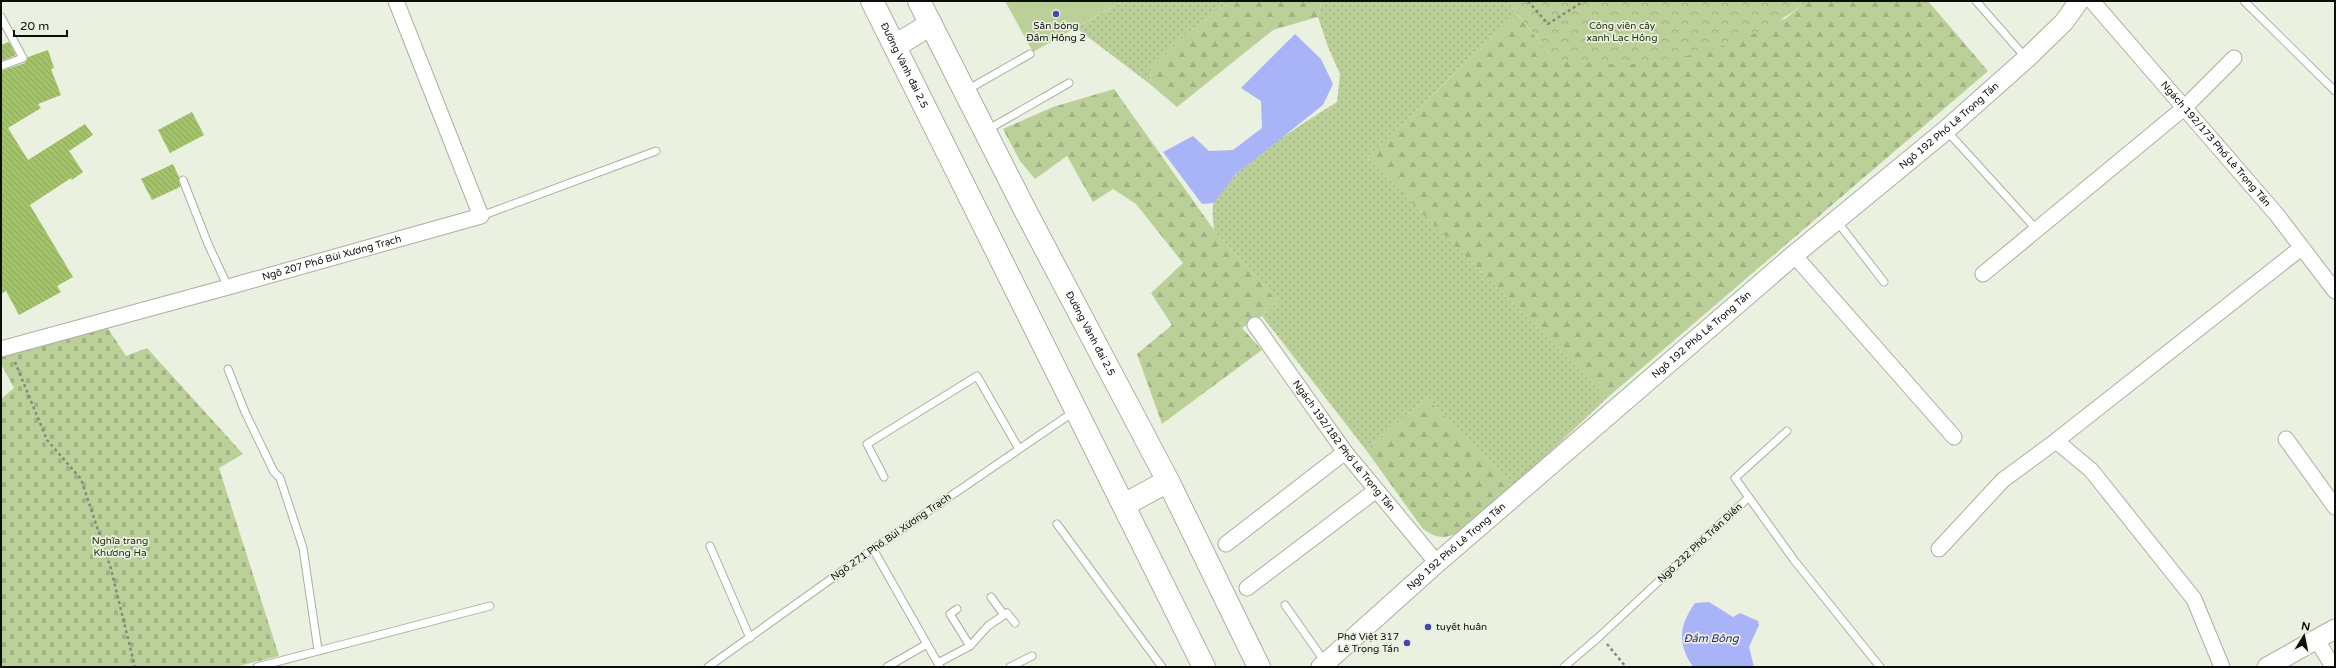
<svg xmlns="http://www.w3.org/2000/svg" width="2336" height="668" font-family="'Varela Round',sans-serif">
  <defs>
    <pattern id="grass-dots" width="8" height="8" patternUnits="userSpaceOnUse"><rect width="8" height="8" fill="#bbd098"/><path d="M2 2h.1M6 6h.1" fill="none" stroke="#a0b182" stroke-width="1.8" stroke-linecap="round"/></pattern>
    <pattern id="forest-firs" width="22" height="20" patternUnits="userSpaceOnUse"><rect width="22" height="20" fill="#bbd098"/><path d="M5 1l3.5 6h-7zM16 11l3.5 6h-7z" fill="#a0b182"/></pattern>
    <pattern id="cemetery-stones" width="16" height="16" patternUnits="userSpaceOnUse"><rect width="16" height="16" fill="#bbd098"/><path d="M2 7V4a2 2 0 0 1 4 0v3zM10 15v-3a2 2 0 0 1 4 0v3z" fill="#a0b182"/></pattern>
    <pattern id="park-crowns" width="20" height="18" patternUnits="userSpaceOnUse"><rect width="20" height="18" fill="#bbd098"/><path d="M2 6a3 3 0 1 1 6 0M12 15a3 3 0 1 1 6 0" fill="none" stroke="#a0b182"/></pattern>
    <pattern id="building-back-hatch" width="6" height="6" patternUnits="userSpaceOnUse"><rect width="6" height="6" fill="#a3c369"/><path d="M-1 5l2 2M0 0l6 6M5-1l2 2" fill="none" stroke="#8ba65a"/></pattern>
  </defs>
  <rect width="100%" height="100%" fill="#eaf1e1"/>
  <path fill="url(#grass-dots)" d="M 1123,1 L 1230,1 L 1187,34 L 1151,68 L 1150,84 L 1076,28 Z
    M 1322,1 L 1507,1 L 1517,14 L 1367,158 L 1607,398 L 1515,485 L 1426,398 L 1366,450 L 1262,316 L 1278,302 L 1214,230 C 1214,223 1211,209 1214,203 C 1229,169 1305,122 1337,102 L 1340,74 L 1328,47 L 1318,17 Z"/>
  <path fill="url(#forest-firs)" d="M 1230,1 L 1322,1 L 1318,17 L 1273,30 L 1177,107 L 1150,84 L 1151,68 L 1187,34 Z
    M 1807,1 L 1928,1 L 1988,71 L 1607,398 L 1367,158 L 1517,14 L 1554,59 L 1785,19 Z
    M 1114,89 L 1214,230 L 1278,302 L 1262,316 L 1242,328 L 1262,350 L 1162,424 L 1137,354 L 1172,325 L 1151,293 L 1183,263 L 1136,204 L 1113,189 L 1093,202 L 1067,156 L 1035,179 L 1020,161 L 1003,129 L 1053,107 Z
    M 1426,398 L 1515,485 C 1499,500 1466,537 1443,537 C 1435,537 1429,533 1423,529 L 1366,450 Z"/>
  <path fill="url(#cemetery-stones)" d="M 107,327 L 126,356 L 147,348 L 243,454 L 219,468 L 279,656 L 235,667 L 1,667 L 1,399 L 14,388 L 1,364 L 1,352 Z"/>
  <path fill="url(#park-crowns)" d="M 1507,1 L 1807,1 C 1758,41 1695,58 1633,64 C 1607,66 1579,61 1554,59 Z"/>
  <path fill="#bbd098" d="M 1005,1 L 1123,1 L 1033,52 Z"/>
  <path fill="#a9b4f8" d="M 1295,34 L 1321,59 L 1333,84 L 1323,105 L 1235,175 L 1214,203 L 1202,204 L 1163,152 L 1193,136 L 1209,151 L 1233,150 L 1262,128 L 1261,101 L 1241,88 Z
    M 1709,602 L 1733,617 L 1740,613 L 1758,621 L 1759,625 L 1749,647 L 1754,667 L 1693,667 C 1677,643 1679,626 1695,603 Z"/>
  <path fill="url(#building-back-hatch)" d="M 9,42 L 16,55 L 1,61 L 1,45 Z
    M 48,50 L 54,68 L 51,69 L 61,95 L 38,104 L 41,108 L 8,128 L 28,160 L 85,124 L 93,135 L 69,151 L 83,172 L 72,180 L 71,178 L 30,205 L 73,277 L 57,286 L 61,292 L 19,315 L 6,291 L 1,294 L 1,71 L 25,63 L 28,57 Z
    M 192,112 L 204,135 L 170,153 L 158,130 Z
    M 173,164 L 179,177 L 180,187 L 152,200 L 141,179 Z"/>
  <g fill="none" stroke-linecap="round" stroke-linejoin="round">
    <defs>
      <path id="service" d="M 1976,1 L 2026,58
        M 2244,1 L 2335,91
        M 1,17 L 23,58 L 1,66
        M 967,90 L 1030,54
        M 987,130 L 1069,83
        M 1946,130 L 2036,229
        M 183,180 L 208,244 L 228,287
        M 481,216 L 656,151
        M 1836,220 L 1884,282
        M 228,369 L 245,412 L 274,472 L 280,478 L 303,548 L 318,650
        M 1787,431 L 1735,478 L 1794,560 L 1880,667
        M 884,477 L 867,444 L 977,376 L 1019,449
        M 1057,524 L 1162,667
        M 710,546 L 750,638
        M 873,549 L 940,667
        M 991,597 L 1004,615 L 1007,613 L 1015,623
        M 1285,605 L 1325,662
        M 957,609 L 950,614 L 970,646
        M 938,663 L 970,646 L 988,626 L 1004,615
        M 257,667 L 490,606
        M 708,667 L 873,549 L 1075,411
        M 887,667 L 927,644
        M 1010,667 L 1032,656
        M 1564,667 L 1600,636 L 1748,498"/>
      <g id="minor">
        <path id="s1" d="M 2092,1 L 2277,215 L 2335,291"/>
        <path d="M 1794,255 L 1954,437"/>
        <path d="M 1983,274 L 2184,108 L 2234,58"/>
        <path id="s2" d="M 1255,325 L 1345,452 L 1437,563"/>
        <path id="s3" d="M 1,349 L 228,287 L 481,216 L 396,1"/>
        <path d="M 2286,439 L 2335,507"/>
        <path d="M 2056,441 L 2091,470 L 2194,599 L 2222,667"/>
        <path d="M 1226,544 L 1345,452"/>
        <path d="M 1939,549 L 2003,480 L 2056,441 L 2301,248"/>
        <path d="M 1247,588 L 1375,491"/>
        <path d="M 2317,640 L 2333,667"/>
      </g>
      <g id="tertiary">
        <path id="s4" d="M 1321,667 L 1437,563 L 1794,255 L 1946,130 L 2026,59 L 2064,22 L 2079,1"/>
        <path d="M 2267,667 L 2335,629"/>
      </g>
      <g id="primary">
        <path id="s5" d="M 872,1 L 1204,667"/>
        <path id="s6" d="M 919,1 L 1026,212 L 1168,481 L 1259,667"/>
        <path d="M 895,46 L 931,24"/>
        <path d="M 1124,505 L 1168,481"/>
      </g>
    </defs>
    <use href="#service" stroke="#a9b0a1" stroke-width="9"/>
    <use href="#minor" stroke="#a9b0a1" stroke-width="17"/>
    <use href="#tertiary" stroke="#a9b0a1" stroke-width="21"/>
    <use href="#primary" stroke="#a9b0a1" stroke-width="24"/>
    <path stroke="#84897e" stroke-width="2.5" stroke-dasharray="3 3" stroke-linecap="butt" d="M 1528,1 L 1548,24 L 1584,1
      M 15,362 L 47,440 L 81,479 L 111,569 L 135,667
      M 1607,644 L 1626,667"/>
    <use href="#service" stroke="#fff" stroke-width="7"/>
    <use href="#minor" stroke="#fff" stroke-width="15"/>
    <use href="#tertiary" stroke="#fff" stroke-width="19"/>
    <use href="#primary" stroke="#fff" stroke-width="22"/>
  </g>
  <g fill="#4544b9" stroke="#eaf1e1" stroke-width="1.5">
    <circle cx="1056" cy="14" r="4"/>
    <circle cx="1428" cy="627" r="4"/>
    <circle cx="1407" cy="643" r="4"/>
  </g>
  <g text-anchor="middle" dominant-baseline="central" stroke-width="3.5" stroke-linejoin="round" paint-order="stroke">
    <g font-size="10" fill="#0c0e09" stroke="#eaf1e1">
      <text x="1056" y="26">Sân bóng<tspan x="1056" dy="12">Đầm Hồng 2</tspan></text>
      <text x="1436" y="627" text-anchor="start">tuyết huân</text>
      <text x="1399" y="637" text-anchor="end">Phở Việt 317<tspan x="1399" dy="12">Lê Trọng Tấn</tspan></text>
    </g>
    <g font-size="10" fill="#232f08" stroke="#eaf1e1">
      <text x="1622" y="26">Công viên cây<tspan x="1622" dy="12">xanh Lạc Hồng</tspan></text>
      <text x="120" y="541">Nghĩa trang<tspan x="120" dy="12">Khương Hạ</tspan></text>
    </g>
    <g font-size="10" fill="#0c0e09" stroke="#eaf1e1">
      <text stroke="none"><textPath href="#s5" startOffset="72">Đường Vành đai 2.5</textPath></text>
      <text stroke="none"><textPath href="#s4" startOffset="829">Ngõ 192 Phố Lê Trọng Tấn</textPath></text>
      <text stroke="none"><textPath href="#s1" startOffset="189">Ngách 192/173 Phố Lê Trọng Tấn</textPath></text>
      <text stroke="none"><textPath href="#s3" startOffset="343">Ngõ 207 Phố Bùi Xương Trạch</textPath></text>
      <text stroke="none"><textPath href="#s6" startOffset="374">Đường Vành đai 2.5</textPath></text>
      <text stroke="none"><textPath href="#s4" startOffset="505">Ngõ 192 Phố Lê Trọng Tấn</textPath></text>
      <text stroke="none"><textPath href="#s2" startOffset="150">Ngách 192/182 Phố Lê Trọng Tấn</textPath></text>
      <text transform="translate(891 537) rotate(-35)">Ngõ 271 Phố Bùi Xương Trạch</text>
      <text transform="translate(1700 543) rotate(-43)">Ngõ 232 Phố Trần Điền</text>
      <text stroke="none"><textPath href="#s4" startOffset="181">Ngõ 192 Phố Lê Trọng Tấn</textPath></text>
    </g>
    <g font-size="11" font-style="italic" fill="#251d7c" stroke="#eaf1e1">
      <text x="1711" y="638">Đầm Bông</text>
    </g>
  </g>
  <rect width="2336" height="668" fill="none" stroke="#0c0e09" stroke-width="4"/>
  <g transform="translate(2304 636) rotate(10)" stroke="#eaf1e1" stroke-width="3" paint-order="stroke">
  <path d="M0-3L7 15L0 10L-7 15Z" fill="#0c0e09"/>
  <text y="-6" font-size="11" font-weight="bold" text-anchor="middle" fill="#0c0e09">N</text>
  </g>
  <path d="M14 30v6h53v-6" fill="none" stroke="#0c0e09" stroke-width="2"/>
  <text x="20" y="30" font-size="12" fill="#0c0e09" stroke="#eaf1e1" stroke-width="3" paint-order="stroke">20 m</text>
</svg>
